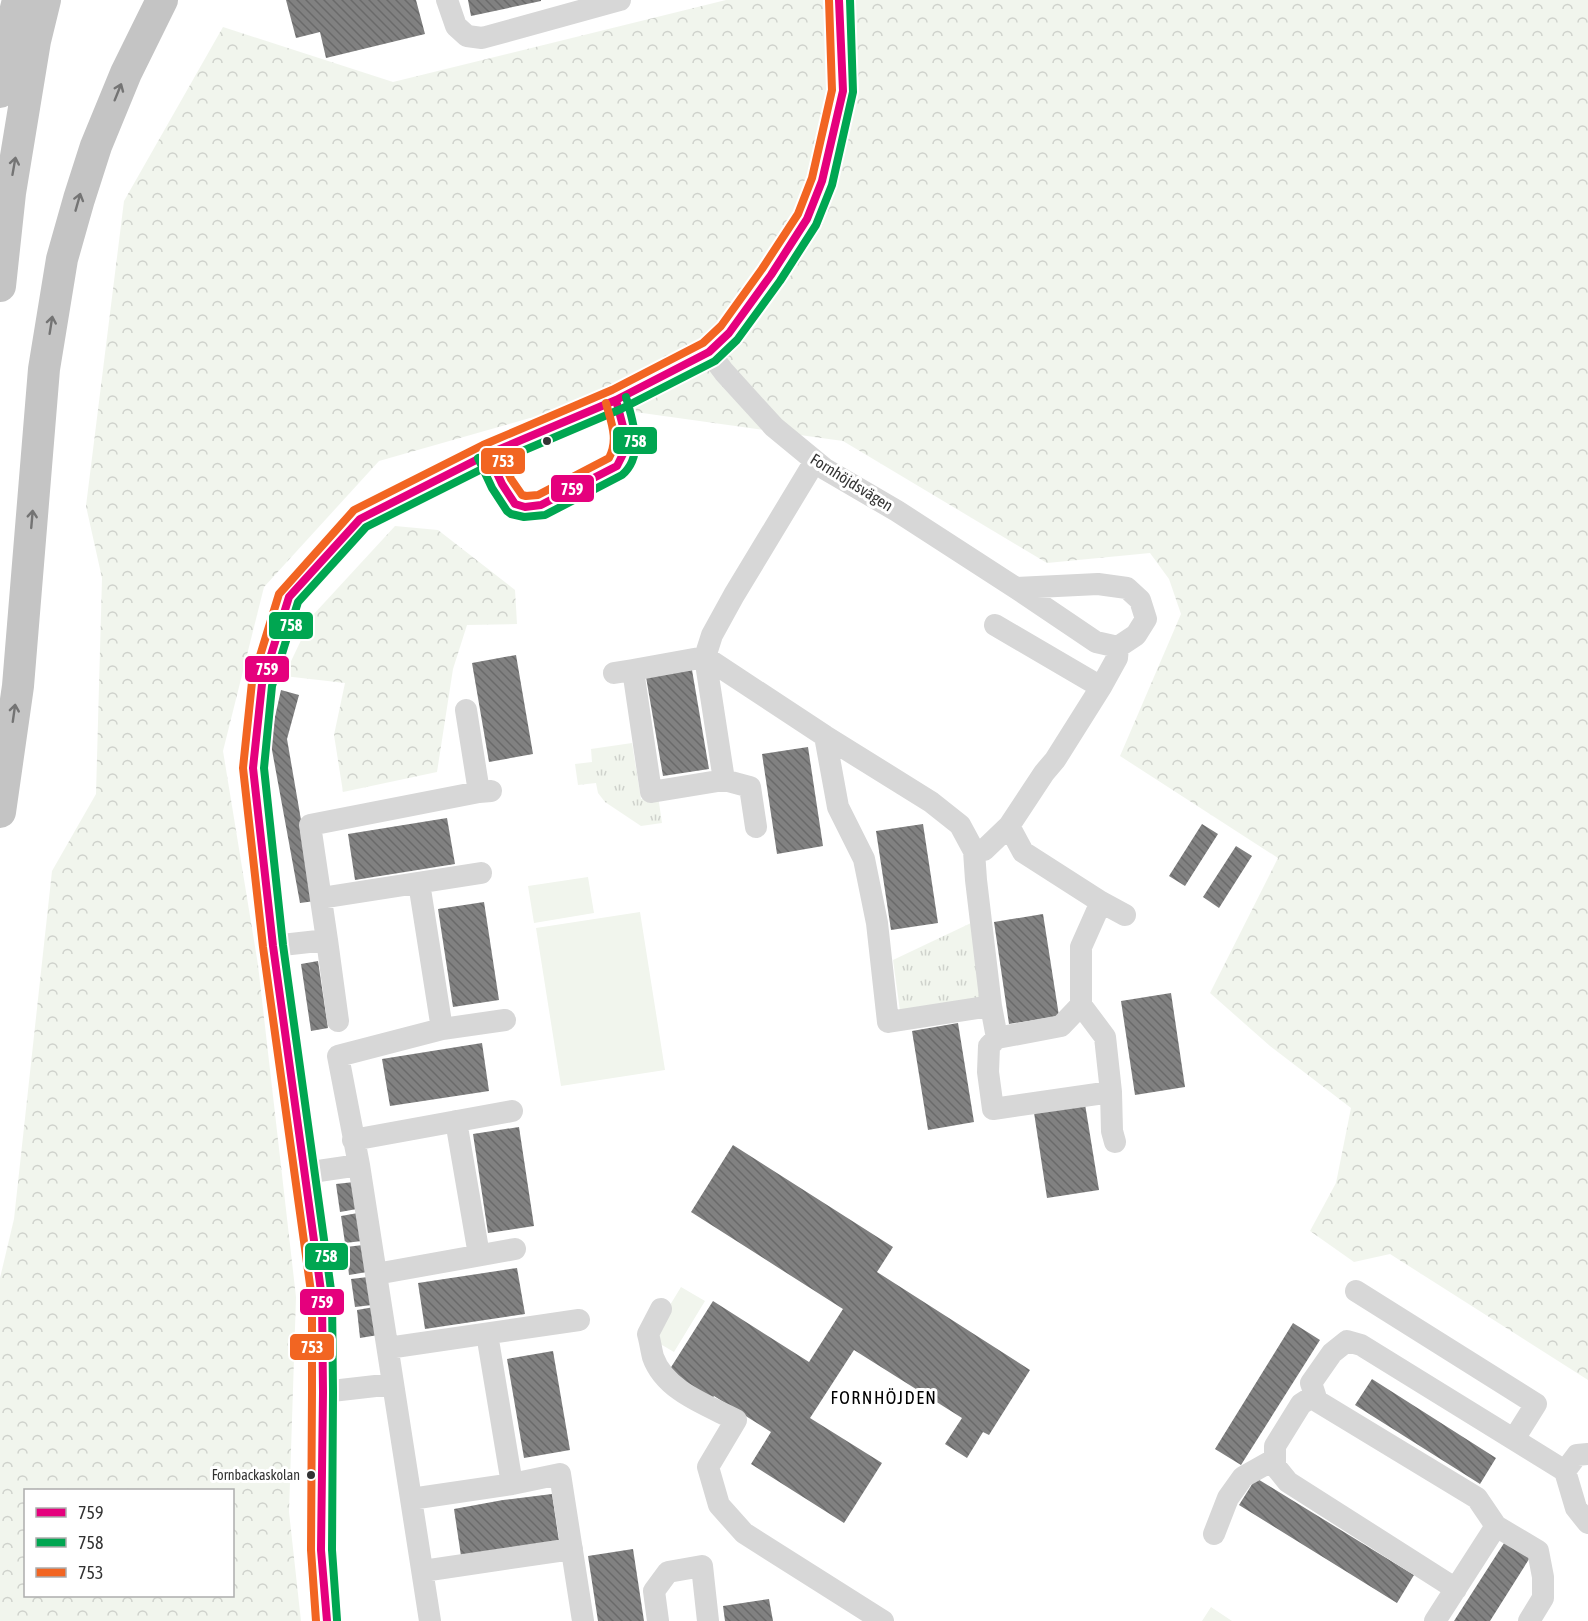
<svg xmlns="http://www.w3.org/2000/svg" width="1588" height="1621" font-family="'Asap Condensed',sans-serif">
  <defs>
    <pattern id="forest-crowns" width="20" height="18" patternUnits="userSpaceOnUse" patternTransform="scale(1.5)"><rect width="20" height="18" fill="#f1f5ed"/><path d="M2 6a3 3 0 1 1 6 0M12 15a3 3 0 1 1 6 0" fill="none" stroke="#cfd2cc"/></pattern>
    <pattern id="park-tufts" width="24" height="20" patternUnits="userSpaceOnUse" patternTransform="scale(1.5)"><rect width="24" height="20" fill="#f1f5ed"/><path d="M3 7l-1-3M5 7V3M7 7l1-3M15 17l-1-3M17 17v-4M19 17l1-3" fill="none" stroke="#cfd2cc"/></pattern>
    <pattern id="building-back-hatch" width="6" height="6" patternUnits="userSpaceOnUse" patternTransform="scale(1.5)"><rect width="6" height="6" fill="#818181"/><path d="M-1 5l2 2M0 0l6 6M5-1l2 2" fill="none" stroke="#6a6a6a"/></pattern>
  </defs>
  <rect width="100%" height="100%" fill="#fff"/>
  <path fill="url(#forest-crowns)" fill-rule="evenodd" d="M 726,0 L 1588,0 L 1588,1380 L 1390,1254 L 1354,1262 L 1310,1231 L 1336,1183 L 1351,1108 L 1270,1046 L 1210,993 L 1278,858 L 1120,756 L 1181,614 L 1169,579 L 1150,553 L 1047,563 L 843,441 L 635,412 L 530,418 L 379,461 L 264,587 L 223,751 L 258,965 L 296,1297 L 289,1512 L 301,1621 L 0,1621 L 0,1278 L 14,1219 L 52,871 L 96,794 L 102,578 L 86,506 L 124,201 L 223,27 L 393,82 ZM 26,1490 L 232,1490 L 232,1596 L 26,1596 Z
    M 395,526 L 438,530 L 515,590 L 517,624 L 467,625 L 453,669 L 437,772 L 343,792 L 334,735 L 345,683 L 284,676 L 313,615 Z"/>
  <path fill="url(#park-tufts)" d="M 632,743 L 641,799 L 658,796 L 662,823 L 641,826 L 605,802 L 598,793 L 596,783 L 578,785 L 575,764 L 592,762 L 591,749 Z
    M 971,923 L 982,998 L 900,1011 L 893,960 Z"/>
  <path fill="#f1f5ed" d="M 588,877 L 594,913 L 534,923 L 528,886 Z
    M 640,912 L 665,1070 L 561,1086 L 536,928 Z
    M 681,1287 L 705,1301 L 674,1352 L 650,1338 Z
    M 1211,1607 L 1232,1621 L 1202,1621 Z"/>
  <path fill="url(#building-back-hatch)" d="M 286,0 L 416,0 L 425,34 L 326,58 L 320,32 L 296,38 Z
    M 468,0 L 541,0 L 541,1 L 471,16 Z
    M 516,655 L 533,754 L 489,762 L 472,663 Z
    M 692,670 L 709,769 L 663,776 L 646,677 Z
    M 281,690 L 299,695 L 287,739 L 315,901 L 300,903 L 270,739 Z
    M 808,747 L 823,846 L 777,854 L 762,754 Z
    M 447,818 L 455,864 L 355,880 L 348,834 Z
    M 923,824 L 938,923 L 891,930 L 876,831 Z
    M 1202,824 L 1218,834 L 1185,886 L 1169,876 Z
    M 1236,846 L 1252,856 L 1219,908 L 1203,897 Z
    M 484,902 L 499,1000 L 453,1007 L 438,909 Z
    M 1043,914 L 1059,1016 L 1009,1024 L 994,922 Z
    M 318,961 L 328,1028 L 311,1031 L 301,964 Z
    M 1171,993 L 1185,1087 L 1135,1095 L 1121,1001 Z
    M 958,1023 L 974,1122 L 928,1130 L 912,1031 Z
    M 482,1043 L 489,1091 L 390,1106 L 382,1059 Z
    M 1084,1098 L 1099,1190 L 1047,1198 L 1033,1106 Z
    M 519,1127 L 534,1226 L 488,1233 L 473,1134 Z
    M 733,1145 L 893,1247 L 877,1272 L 1030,1370 L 989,1435 L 983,1432 L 967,1458 L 945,1444 L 962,1418 L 854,1350 L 810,1418 L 882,1463 L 844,1523 L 751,1464 L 771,1432 L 714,1396 L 711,1400 L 668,1372 L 713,1301 L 809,1362 L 843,1309 L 691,1212 Z
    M 354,1182 L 357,1209 L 340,1212 L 336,1184 Z
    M 358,1213 L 362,1241 L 345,1243 L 341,1216 Z
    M 363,1245 L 367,1272 L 349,1275 L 346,1247 Z
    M 517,1268 L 525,1314 L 425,1329 L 418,1283 Z
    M 368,1277 L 372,1305 L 355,1307 L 351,1279 Z
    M 374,1307 L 378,1335 L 360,1338 L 357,1310 Z
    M 1293,1323 L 1320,1340 L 1241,1465 L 1215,1449 Z
    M 553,1351 L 570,1450 L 524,1458 L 507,1359 Z
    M 1372,1379 L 1496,1458 L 1480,1484 L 1355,1405 Z
    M 1256,1478 L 1414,1575 L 1397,1603 L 1239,1505 Z
    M 552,1494 L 559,1541 L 461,1556 L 454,1509 L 503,1500 Z
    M 1506,1540 L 1531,1556 L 1490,1621 L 1454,1621 Z
    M 633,1549 L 644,1621 L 598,1621 L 588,1556 Z
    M 769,1599 L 773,1621 L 725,1621 L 723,1606 Z"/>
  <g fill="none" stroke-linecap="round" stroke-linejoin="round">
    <path stroke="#d7d7d7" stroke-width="22" d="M 447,0 L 456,26 L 467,36 L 482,38 L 620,0
      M 709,352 L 724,372 L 774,427 L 825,469 L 897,511 L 1016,588 L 1096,642 L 1118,647 L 1136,635 L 1146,619 L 1140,600 L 1127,588 L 1098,584 L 1016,588
      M 488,454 L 502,484 L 515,504 L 525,507 L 541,505 L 617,466 L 624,452 L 625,434 L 616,400
      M 815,461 L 734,595 L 712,635 L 705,657 L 825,736 L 931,802 L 960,825 L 974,851 L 976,880 L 991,1006 L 997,1038 L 1061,1026 L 1081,1005
      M 995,625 L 1101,687
      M 1118,647 L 1117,658 L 1101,687 L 1055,760 L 1044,773 L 1009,826 L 1023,852 L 1101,902 L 1125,915
      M 614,673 L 633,670 L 651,792 L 724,780 L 705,657 L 633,670
      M 466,710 L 479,792
      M 825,736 L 838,807 L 864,859 L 877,923 L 888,1022 L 991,1006
      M 724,780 L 750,787 L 756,827
      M 974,851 L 984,850 L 1009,826
      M 419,883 L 442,1029
      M 321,898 L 481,873
      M 1101,902 L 1081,947 L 1081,1005 L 1105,1037 L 1111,1092 L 1112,1131 L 1115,1142
      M 327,940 L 338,1021
      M 273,946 L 327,940 L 310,825 L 479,792 L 491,791
      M 997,1038 L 989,1046 L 988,1072 L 993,1109 L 1111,1092
      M 456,1121 L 479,1255
      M 353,1140 L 512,1111
      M 359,1165 L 338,1056 L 442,1029 L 505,1020
      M 305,1173 L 359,1165 L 430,1621
      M 376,1274 L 515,1249
      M 1356,1291 L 1536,1404 L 1514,1439
      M 661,1309 L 648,1334 C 650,1341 651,1349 653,1357 C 665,1391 707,1405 736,1420 L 708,1467 L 719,1505 L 744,1533 L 883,1621
      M 487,1334 L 512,1484
      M 388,1348 L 579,1320
      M 323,1392 L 393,1384
      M 1315,1395 L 1301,1404 L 1275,1446 L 1275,1466 L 1288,1482 L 1456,1589
      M 1588,1454 L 1577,1455 L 1565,1471 L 1576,1508 L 1588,1523
      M 411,1499 L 512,1484 L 560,1474 L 583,1621
      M 1214,1534 L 1228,1498 L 1243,1477 L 1275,1459
      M 423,1571 L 572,1549
      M 327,1621 L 321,1550 L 323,1392 L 322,1298 L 273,946 L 253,768 L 262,684 L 289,597 L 360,519 L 488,454 L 616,400 L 709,352 L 729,333 L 771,275 L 807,219 L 822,181 L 843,91 L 839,0
      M 658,1621 L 654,1591 L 668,1572 L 702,1566 L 708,1621
      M 1435,1621 L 1496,1526
      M 1529,1621 L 1543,1598 L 1543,1577 L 1538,1551 L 1496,1526 L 1477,1498 L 1317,1401 L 1311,1383 L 1332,1353 L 1347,1341 L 1361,1345 L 1565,1471"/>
    <path stroke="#c4c4c4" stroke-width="32" d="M 0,92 L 9,37 L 18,0
      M 0,286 L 10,193 L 35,41 L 45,0
      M 0,812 L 18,686 L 44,369 L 62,259 L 79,199 L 96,146 L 126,73 L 162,0"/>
    <defs>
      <path id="bus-1" d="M 488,454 L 502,484 L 515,504 L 525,507 L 541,505 L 617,466 L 624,452 L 625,434 L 616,400
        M 327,1621 L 321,1550 L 323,1392 L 322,1298 L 273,946 L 253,768 L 262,684 L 289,597 L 360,519 L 488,454 L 616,400 L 709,352 L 729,333 L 771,275 L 807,219 L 822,181 L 843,91 L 839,0"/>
      <path id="bus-2" d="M 478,458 L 492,488 L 507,511 L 511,514 L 524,517 L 545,515 L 622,475 C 645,455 633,422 626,397
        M 337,1620 L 332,1550 L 333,1392 L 332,1297 L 283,945 L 264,768 L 272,686 L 298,602 L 366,527 L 492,464 L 621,409 L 715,361 L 737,340 L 780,281 L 816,225 L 832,185 L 853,92 L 850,0"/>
      <path id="bus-3" d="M 498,450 L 511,479 L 522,495 L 526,496 L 538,495 L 609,458 C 619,439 611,422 606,403
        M 316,1621 L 311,1550 L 312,1392 L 312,1299 L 263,947 L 243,768 L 252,682 L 279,594 L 354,510 L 483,445 L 612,390 L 703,343 L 721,326 L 762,269 L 798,214 L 812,178 L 832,90 L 829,0"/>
    </defs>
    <use href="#bus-1" stroke="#fff" stroke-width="12"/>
    <use href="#bus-2" stroke="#fff" stroke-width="12"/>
    <use href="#bus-3" stroke="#fff" stroke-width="12"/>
    <use href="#bus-1" stroke="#e5007d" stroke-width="8"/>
    <use href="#bus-2" stroke="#00a651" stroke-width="8"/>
    <use href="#bus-3" stroke="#f26522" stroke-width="8"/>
  </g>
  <defs><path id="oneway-shaft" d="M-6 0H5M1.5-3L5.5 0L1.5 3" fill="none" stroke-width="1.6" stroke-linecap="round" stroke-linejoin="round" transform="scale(1.5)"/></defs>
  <g stroke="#747474">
    <use href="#oneway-shaft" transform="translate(118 92) rotate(-68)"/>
    <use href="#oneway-shaft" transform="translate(14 166) rotate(-80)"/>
    <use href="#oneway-shaft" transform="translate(78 202) rotate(-74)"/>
    <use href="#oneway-shaft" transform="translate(51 325) rotate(-81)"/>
    <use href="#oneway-shaft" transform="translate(32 519) rotate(-85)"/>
    <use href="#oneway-shaft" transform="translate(14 713) rotate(-82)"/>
  </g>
  <g fill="#333" stroke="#fff" stroke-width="2">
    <circle cx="547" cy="441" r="5"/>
    <circle cx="311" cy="1475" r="5"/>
  </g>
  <g text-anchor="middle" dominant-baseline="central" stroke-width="6" stroke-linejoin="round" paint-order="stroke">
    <g font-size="14" fill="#333" stroke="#fff" text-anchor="end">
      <text x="300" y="1475">Fornbackaskolan</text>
    </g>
    <g font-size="16" fill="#333" stroke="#fff">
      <text transform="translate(852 482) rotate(32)">Fornhöjdsvägen</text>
    </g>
    <g font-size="18" letter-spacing="1.5" fill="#000" stroke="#fff">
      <text x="884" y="1397">FORNHÖJDEN</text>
    </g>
  </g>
  <g stroke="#fff" stroke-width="2">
    <rect x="612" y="426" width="46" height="29" rx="6" fill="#00a651"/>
    <rect x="480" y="447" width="46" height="28" rx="6" fill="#f26522"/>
    <rect x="550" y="474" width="45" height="29" rx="6" fill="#e5007d"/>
    <rect x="268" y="611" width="46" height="29" rx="6" fill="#00a651"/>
    <rect x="244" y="655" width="46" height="28" rx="6" fill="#e5007d"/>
    <rect x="304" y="1242" width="45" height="29" rx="6" fill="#00a651"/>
    <rect x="299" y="1288" width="46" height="28" rx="6" fill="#e5007d"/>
    <rect x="289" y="1333" width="46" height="28" rx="6" fill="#f26522"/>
  </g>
  <g font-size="16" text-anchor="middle" font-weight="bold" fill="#fff">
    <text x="635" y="447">758</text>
    <text x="503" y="467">753</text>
    <text x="572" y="495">759</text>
    <text x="291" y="631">758</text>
    <text x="267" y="675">759</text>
    <text x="326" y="1262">758</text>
    <text x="322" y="1308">759</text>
    <text x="312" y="1353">753</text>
  </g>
  <rect x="24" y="1489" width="210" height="108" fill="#ffffff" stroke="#adadad" stroke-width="1.5"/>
  <rect x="36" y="1508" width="30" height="9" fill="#e5007d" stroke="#adadad" stroke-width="1.5"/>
  <text x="78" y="1519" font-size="18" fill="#333333">759</text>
  <rect x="36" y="1538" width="30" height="9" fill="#00a651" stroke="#adadad" stroke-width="1.5"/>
  <text x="78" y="1549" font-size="18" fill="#333333">758</text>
  <rect x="36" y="1568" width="30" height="9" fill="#f26522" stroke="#adadad" stroke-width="1.5"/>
  <text x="78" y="1579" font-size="18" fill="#333333">753</text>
</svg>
